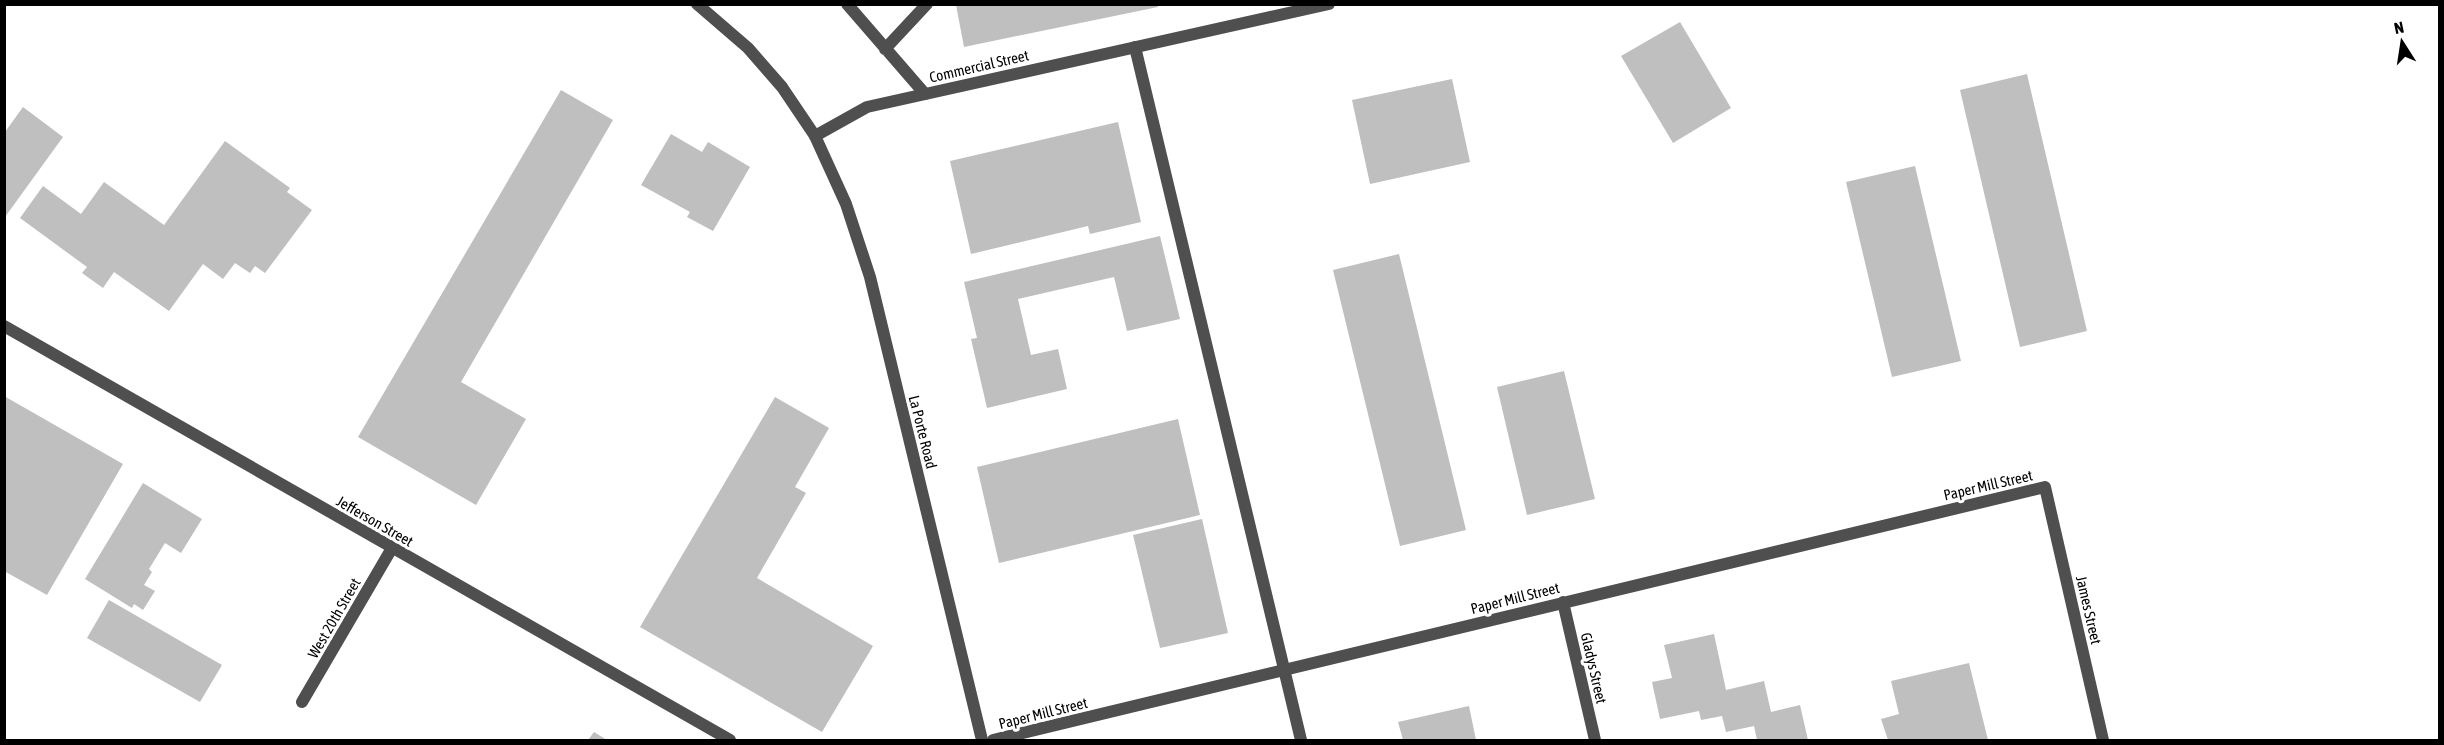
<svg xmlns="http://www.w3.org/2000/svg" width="2444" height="745" font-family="'Asap Condensed',sans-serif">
  <rect width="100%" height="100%" fill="#fff"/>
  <path fill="#bfbfbf" d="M 958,4 L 1157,4 L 1158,7 L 964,47 L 956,5 Z
    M 1680,22 L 1731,108 L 1673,143 L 1621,56 Z
    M 2027,74 L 2087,331 L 2020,347 L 1960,90 Z
    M 1452,79 L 1470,162 L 1370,184 L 1352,100 Z
    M 561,90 L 613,120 L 461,382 L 526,419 L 476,505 L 358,437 Z
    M 23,107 L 63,137 L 5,217 L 5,132 Z
    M 1118,122 L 1141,222 L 1090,234 L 1088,226 L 971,254 L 950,161 Z
    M 671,134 L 702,152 L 708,142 L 750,167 L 713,231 L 687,217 L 690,212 L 641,185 Z
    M 225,141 L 290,188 L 287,192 L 312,210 L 265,273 L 255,266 L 250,273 L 235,263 L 223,279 L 203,264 L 169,311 L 114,272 L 103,288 L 82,273 L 87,267 L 20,218 L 43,186 L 81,214 L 104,182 L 164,225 Z
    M 1915,166 L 1961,361 L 1892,377 L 1846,182 Z
    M 1160,236 L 1180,319 L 1127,331 L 1114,277 L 1018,299 L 1031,355 L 1058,349 L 1067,389 L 987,408 L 971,339 L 977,338 L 964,282 Z
    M 1399,254 L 1466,530 L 1400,546 L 1333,270 Z
    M 1564,371 L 1595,499 L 1527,515 L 1497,387 Z
    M 4,396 L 123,464 L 47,595 L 4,571 Z
    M 775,397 L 829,428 L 795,487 L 806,493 L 757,578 L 873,646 L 822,732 L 640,627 Z
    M 1178,419 L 1200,515 L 999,563 L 977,467 Z
    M 143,483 L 202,519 L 181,553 L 165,543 L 149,569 L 152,572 L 144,585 L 155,591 L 143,610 L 134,604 L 132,608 L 85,579 Z
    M 1202,519 L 1228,633 L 1160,648 L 1133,535 Z
    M 109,600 L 222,665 L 200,702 L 87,638 Z
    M 1714,634 L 1726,690 L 1764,681 L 1771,712 L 1800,705 L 1808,740 L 1757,740 L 1754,726 L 1726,732 L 1722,716 L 1701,720 L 1699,711 L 1660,719 L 1652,682 L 1672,678 L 1664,645 Z
    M 1969,663 L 1988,740 L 1888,740 L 1881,719 L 1899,714 L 1891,681 Z
    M 1469,706 L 1476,740 L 1403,740 L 1398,722 Z
    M 594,732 L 607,740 L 588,740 Z"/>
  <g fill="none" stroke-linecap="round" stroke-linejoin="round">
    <path stroke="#4f4f4f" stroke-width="12" d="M 847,4 L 925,94
      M 1135,47 L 1301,740
      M 885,49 L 927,4"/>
    <path stroke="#4f4f4f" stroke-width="12" d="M 815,136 L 867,107 L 1329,4
      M 4,326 L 730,740
      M 1563,602 L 1595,740
      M 302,702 L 392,548
      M 993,740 L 2045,487 L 2103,740"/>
    <path stroke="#4f4f4f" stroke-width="12" d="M 697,4 L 748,48 L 782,87 L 815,136 L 846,204 L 870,277 L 982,740"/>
  </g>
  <g text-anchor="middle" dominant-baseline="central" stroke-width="6" stroke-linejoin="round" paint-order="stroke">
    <g font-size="15" fill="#000" stroke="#fff">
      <text transform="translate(979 66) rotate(-13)">Commercial Street</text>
      <text transform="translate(923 432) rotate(76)">La Porte Road</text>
      <text transform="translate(1988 485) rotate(-13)">Paper Mill Street</text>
      <text transform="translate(375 521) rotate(30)">Jefferson Street</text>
      <text transform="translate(1515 598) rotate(-14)">Paper Mill Street</text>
      <text transform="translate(2089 610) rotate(77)">James Street</text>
      <text transform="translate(334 618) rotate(-60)">West 20th Street</text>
      <text transform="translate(1594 668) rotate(77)">Gladys Street</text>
      <text transform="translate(1043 713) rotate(-14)">Paper Mill Street</text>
    </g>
  </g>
  <rect width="2444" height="745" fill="none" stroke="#000000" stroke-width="12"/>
  <g transform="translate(2402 42) rotate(348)" stroke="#ffffff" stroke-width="4.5" paint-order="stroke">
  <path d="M0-4.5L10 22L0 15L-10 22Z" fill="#000000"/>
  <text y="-9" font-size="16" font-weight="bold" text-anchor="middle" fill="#000000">N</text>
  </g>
</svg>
